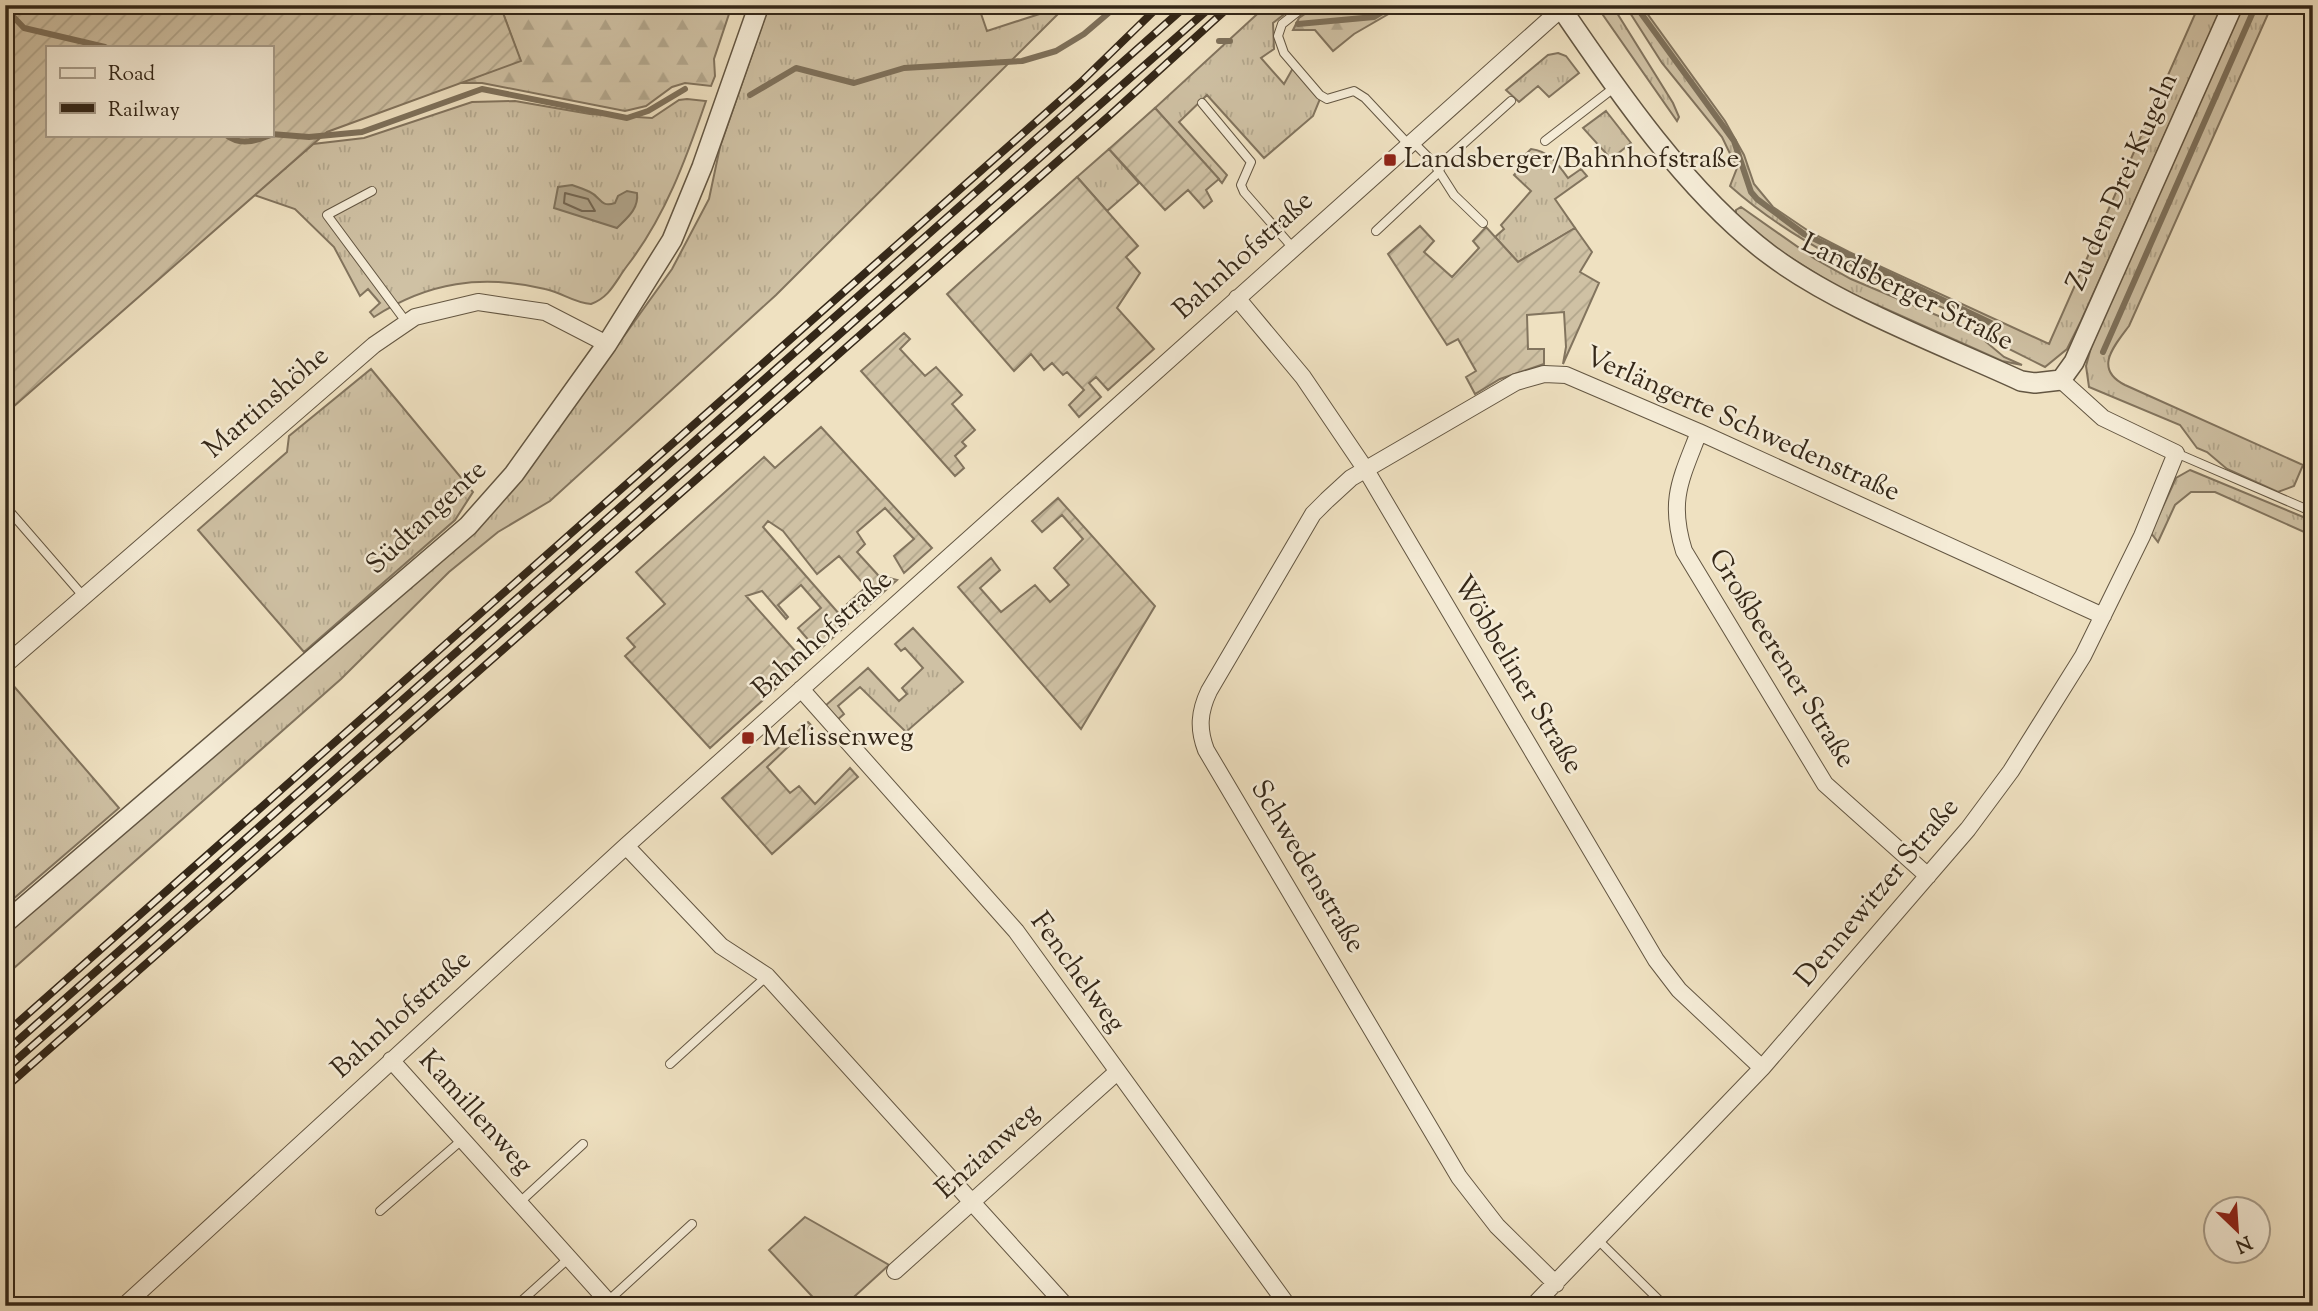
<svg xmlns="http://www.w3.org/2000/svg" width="2318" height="1311" font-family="'Sorts Mill Goudy',serif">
  <defs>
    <pattern id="grass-tufts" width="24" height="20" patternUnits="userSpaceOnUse" patternTransform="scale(1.75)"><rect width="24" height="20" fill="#cfc1a4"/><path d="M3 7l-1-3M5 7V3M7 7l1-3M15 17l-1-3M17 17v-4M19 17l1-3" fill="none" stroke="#b2a68c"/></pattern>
    <pattern id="forest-firs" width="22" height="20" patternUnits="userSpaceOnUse" patternTransform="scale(1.75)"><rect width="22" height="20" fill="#cfc1a4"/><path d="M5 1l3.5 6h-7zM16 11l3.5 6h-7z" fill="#b2a68c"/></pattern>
    <pattern id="garden-furrows" width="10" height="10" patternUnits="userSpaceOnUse" patternTransform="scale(1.75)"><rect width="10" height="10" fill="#cfc1a4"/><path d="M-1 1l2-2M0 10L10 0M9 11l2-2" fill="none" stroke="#b2a68c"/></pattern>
  </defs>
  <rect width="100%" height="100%" fill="#efe1c1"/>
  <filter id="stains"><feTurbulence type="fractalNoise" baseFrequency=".00286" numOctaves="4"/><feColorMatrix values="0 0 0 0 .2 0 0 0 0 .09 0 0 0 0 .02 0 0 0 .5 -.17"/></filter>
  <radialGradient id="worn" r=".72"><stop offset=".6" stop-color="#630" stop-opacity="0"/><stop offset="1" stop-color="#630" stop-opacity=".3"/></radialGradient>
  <path fill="url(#grass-tufts)" stroke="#82745e" stroke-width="2" d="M 769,5 L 978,5 L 987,31 L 1067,5 L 776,295 L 550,501 L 498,532 L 449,572 L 341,679 L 5,976 L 5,935 L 455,548 L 520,481 L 672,269 L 709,199 L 720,147 Z
    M 1267,5 L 1296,5 L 1273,23 L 1274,49 L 1261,58 L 1284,84 L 1293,68 L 1320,99 L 1313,116 L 1264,158 L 1207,95 L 1179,122 L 1227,175 L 1222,183 L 1155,108 Z
    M 1596,5 L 1612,5 L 1673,103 L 1679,117 L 1677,121 Z
    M 1625,5 L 1641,5 L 1725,121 L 1744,155 L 1754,184 L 1773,207 L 1810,232 L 1849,252 L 2049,344 L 2199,5 L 2223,5 L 2081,321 L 2067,349 L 2045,367 L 2007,348 L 1993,331 L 1985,326 C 1895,287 1804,252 1730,186 L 1737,168 L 1722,137 L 1662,63 Z
    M 2243,5 L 2272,5 L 2129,326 C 2114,346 2093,369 2125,385 L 2303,465 L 2294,486 L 2278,492 L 2227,469 L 2207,452 L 2197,448 L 2180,425 L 2089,387 L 2086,366 L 2093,340 Z
    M 1558,53 L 1566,56 L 1579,73 L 1549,97 L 1538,86 L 1519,102 L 1506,90 L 1548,55 Z
    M 687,99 L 706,101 C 686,159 665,217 627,266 C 615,282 610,297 591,304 C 574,303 561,292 545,289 C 482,274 428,282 374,317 L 370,312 L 380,303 L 368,289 L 360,296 L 334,247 L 295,209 L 254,195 L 313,144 L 364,138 L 472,102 L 515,101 L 590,114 L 652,118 L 679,100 Z
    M 1606,111 L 1631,143 L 1611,159 L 1583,128 Z
    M 1109,149 L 1139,183 L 1107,211 L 1077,177 Z
    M 1531,149 C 1549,151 1558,164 1568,178 L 1581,169 L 1587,176 L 1555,199 L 1575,228 L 1518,262 L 1495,237 L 1504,229 L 1501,225 L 1531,191 L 1514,175 L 1527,161 L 1524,156 Z
    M 1741,207 L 1815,259 L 1851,279 L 1972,330 L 2004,357 L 2022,365 L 2002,361 L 1839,288 L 1780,251 L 1736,216 L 1736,210 Z
    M 371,369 L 473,492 L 455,520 L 304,652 L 198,530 L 287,452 L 289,436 Z
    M 2190,470 L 2313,521 L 2313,536 L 2215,492 L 2191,492 L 2175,505 L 2158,542 L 2151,533 L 2176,478 Z
    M 913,628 L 963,682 L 906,732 L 860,687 L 838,706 L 844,714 L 837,720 L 825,706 L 868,668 L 899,701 L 907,694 L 902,688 L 923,668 L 905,648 L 901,651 L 895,644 Z
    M 5,676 L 119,808 L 5,906 Z"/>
  <path fill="url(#forest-firs)" stroke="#82745e" stroke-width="2" d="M 500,5 L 732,5 L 714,59 L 715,76 L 711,86 L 685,83 L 672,87 L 646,106 L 625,111 L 482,83 L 460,83 L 520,60 Z
    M 1318,5 L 1404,5 L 1354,34 L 1333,51 L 1315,30 L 1293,30 L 1299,18 Z"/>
  <path fill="#cfc1a4" stroke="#82745e" stroke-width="2" d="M 805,1217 L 889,1265 L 844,1306 L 821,1306 L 769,1250 Z"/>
  <path fill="url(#garden-furrows)" stroke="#82745e" stroke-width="2" fill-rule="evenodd" d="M 5,5 L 500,5 L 521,61 L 327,132 L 5,414 ZM 47,47 L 271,47 L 271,135 L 47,135 Z
    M 1155,108 L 1219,179 L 1206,190 L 1212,201 L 1204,208 L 1188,190 L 1165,210 L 1109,149 Z
    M 1077,177 L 1138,246 L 1126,257 L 1140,273 L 1117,308 L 1154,349 L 1108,390 L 1096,377 L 1089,383 L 1101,397 L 1079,417 L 1069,405 L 1084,390 L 1067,372 L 1063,375 L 1052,363 L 1044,370 L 1031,354 L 1014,371 L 947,294 Z
    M 1420,226 L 1434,241 L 1424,252 L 1452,277 L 1479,248 L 1473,241 L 1486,227 L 1518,262 L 1575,228 L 1592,252 L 1580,272 L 1599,283 L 1563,364 L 1566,347 L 1564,312 L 1527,315 L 1528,349 L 1544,349 L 1544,364 L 1500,379 L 1475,394 L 1466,377 L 1476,371 L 1458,339 L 1447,345 L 1388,254 Z
    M 904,333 L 910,339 L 900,349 L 925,376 L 936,367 L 962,395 L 952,404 L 975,430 L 962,442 L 966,446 L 955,456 L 964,468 L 955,476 L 861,371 Z
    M 821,427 L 932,548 L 904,573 L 894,556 L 914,539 L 885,508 L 857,532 L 865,544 L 857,552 L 878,575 L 897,580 L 857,616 L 847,604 L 866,587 L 839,556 L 817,574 L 783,531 L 768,521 L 763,527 L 848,624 L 818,651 L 798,628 L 821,608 L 801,585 L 778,605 L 788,617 L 786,619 L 762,591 L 746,596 L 805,662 L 710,748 L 625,656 L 635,647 L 627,638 L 665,604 L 636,572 L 764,457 L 775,468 Z
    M 1058,498 L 1155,606 L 1081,729 L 958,587 L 991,558 L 1000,570 L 980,588 L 1001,612 L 1035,585 L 1050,602 L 1069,585 L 1054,568 L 1083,539 L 1062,515 L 1042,532 L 1032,521 Z
    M 808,722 L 811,725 L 767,767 L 790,793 L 799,786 L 815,804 L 850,768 L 858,777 L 772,854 L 722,798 Z"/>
  <path fill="#afa288" stroke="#7e715b" stroke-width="2" d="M 572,185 C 578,187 584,189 590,192 C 601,197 600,208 615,203 L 618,196 L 627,191 L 637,193 C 639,209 627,218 617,228 L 554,208 L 558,187 Z"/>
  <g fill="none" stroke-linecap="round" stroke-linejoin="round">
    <path stroke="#726450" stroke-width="2" d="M 565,193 L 588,199 L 595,211 L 582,211 L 564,203 Z"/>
    <path stroke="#7e715b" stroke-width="6" d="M 1635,5 L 1734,141 L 1751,192 L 1757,199 L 1804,234 L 1991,323
      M 5,8 L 24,28 L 105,47
      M 1298,24 L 1374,17 L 1394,5
      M 1219,41 L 1230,41
      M 750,95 L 796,68 L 854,83 L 904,68 L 1022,61 L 1056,51 L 1084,34 L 1118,5
      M 271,134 L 309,137 L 362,132 L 482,89 L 627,118 L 648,111 L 685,89
      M 226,135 C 240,146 255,141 271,135
      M 2103,352 L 2256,5"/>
    <defs>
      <path id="service" d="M 1306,5 L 1282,24 L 1278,36 L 1284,53 L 1320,95 L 1327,99 L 1354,91 L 1365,98 L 1408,144
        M 1202,103 L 1251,162 L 1241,185 L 1244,192 L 1293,248
        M 1412,141 L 1433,162 L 1454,195 L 1483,223
        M 1545,141 L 1615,87
        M 372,191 L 327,215 L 407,323
        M 1376,231 L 1438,173 L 1443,162 L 1511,101
        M 2176,453 L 2313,512
        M 5,506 L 84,597
        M 670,1064 L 767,976
        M 520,1202 L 583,1144
        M 380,1211 L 463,1139
        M 1597,1239 L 1665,1306
        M 608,1301 L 692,1224
        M 516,1306 L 569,1258"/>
      <path id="minor" d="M 1237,298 L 1303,377 L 1366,470 L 1656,960 L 1679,990 L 1762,1068
        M 1699,432 C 1681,479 1668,500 1684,551 L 1825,784 L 1928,876
        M 5,665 L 374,345 L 415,317 L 478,302 L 545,312 L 607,344
        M 801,689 L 1016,931 L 1288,1306
        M 626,846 L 721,946 L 767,976 L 1066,1306
        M 391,1060 L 612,1306
        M 895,1271 L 1117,1072
        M 1556,1284 L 1497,1226 L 1459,1177 L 1206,750 C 1198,729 1199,712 1209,691 L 1313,514 L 1327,500 L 1351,478 L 1516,382 L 1544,374 L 1566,375 L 1699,432 L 2103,616
        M 124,1306 L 626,846 L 1561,9
        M 1533,1306 L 1762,1068 L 1968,829 L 2011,771 L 2083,656 L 2142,536 L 2176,453 L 2103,418 L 2061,380"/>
      <path id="tertiary" d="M 1559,5 C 1616,89 1688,194 1770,255 C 1838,306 1943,345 2021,381 L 2035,383 L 2061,380 L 2074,362 L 2233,5
        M 5,923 L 468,526 L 514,474 L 607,344 L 672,240 L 702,167 L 759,5"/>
    </defs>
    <use href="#service" stroke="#635642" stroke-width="10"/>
    <use href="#minor" stroke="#635642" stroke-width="18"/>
    <use href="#tertiary" stroke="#635642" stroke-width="22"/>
    <use href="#service" stroke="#f5ecd7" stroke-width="8"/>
    <use href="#minor" stroke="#f5ecd7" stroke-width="16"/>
    <use href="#tertiary" stroke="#f5ecd7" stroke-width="19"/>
    <defs>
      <path id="rail" d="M 5,1034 L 1080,83 L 1160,5
        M 5,1052 L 1187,5
        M 5,1070 L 1213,5
        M 5,1088 L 1109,116 L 1231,5"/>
    </defs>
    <use href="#rail" stroke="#342718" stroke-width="8"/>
    <use href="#rail" stroke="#f5ecd7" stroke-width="5" stroke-dasharray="16" stroke-linecap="butt"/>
  </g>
  <g fill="#8f2418" stroke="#f5ecd7" stroke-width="2.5">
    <rect x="1383" y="153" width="14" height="14" rx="3.5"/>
    <rect x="741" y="731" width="14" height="14" rx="3.5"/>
  </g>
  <g text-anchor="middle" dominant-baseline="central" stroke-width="5" stroke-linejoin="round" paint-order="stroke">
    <g font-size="28" fill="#342718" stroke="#f5ecd7" text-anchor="start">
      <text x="1404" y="160">Landsberger/Bahnhofstraße</text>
      <text x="762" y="738">Melissenweg</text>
    </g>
    <g font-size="28" fill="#342718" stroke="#f5ecd7">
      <text transform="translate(2123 182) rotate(-66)">Zu den Drei Kugeln</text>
      <text transform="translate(1244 256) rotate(-42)">Bahnhofstraße</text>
      <text transform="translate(1907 293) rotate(26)">Landsberger Straße</text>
      <text transform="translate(267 403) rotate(-41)">Martinshöhe</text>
      <text transform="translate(1742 425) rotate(24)">Verlängerte Schwedenstraße</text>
      <text transform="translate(427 518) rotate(-43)">Südtangente</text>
      <text transform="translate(823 635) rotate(-42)">Bahnhofstraße</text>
      <text transform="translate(1781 659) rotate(58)">Großbeerener Straße</text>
      <text transform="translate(1517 675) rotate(59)">Wöbbeliner Straße</text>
      <text transform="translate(1307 867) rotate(59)">Schwedenstraße</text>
      <text transform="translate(1878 893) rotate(-50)">Dennewitzer Straße</text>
      <text transform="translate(1077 973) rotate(54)">Fenchelweg</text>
      <text transform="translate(402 1015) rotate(-42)">Bahnhofstraße</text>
      <text transform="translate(475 1113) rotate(48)">Kamillenweg</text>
      <text transform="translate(988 1152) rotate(-42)">Enzianweg</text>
    </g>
  </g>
  <rect width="2318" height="1311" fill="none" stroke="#efe1c1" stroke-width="28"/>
  <rect x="7" y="7" width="2304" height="1297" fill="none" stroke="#342718" stroke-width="3.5"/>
  <rect x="14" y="14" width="2290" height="1283" fill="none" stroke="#342718" stroke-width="2"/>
  <rect x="46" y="46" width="228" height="91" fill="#f5ecd7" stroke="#a89d8b" stroke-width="2"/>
  <rect x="60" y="68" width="35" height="10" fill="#f5ecd7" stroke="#a89d8b" stroke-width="2"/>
  <text x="108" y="80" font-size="21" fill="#342718">Road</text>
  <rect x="60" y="103" width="35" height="10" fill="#342718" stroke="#a89d8b" stroke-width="2"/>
  <text x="108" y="116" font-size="21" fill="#342718">Railway</text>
  <g transform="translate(2237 1230) rotate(155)"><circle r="33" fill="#f5ecd7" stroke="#a89d8b" stroke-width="2"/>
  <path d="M0-5L12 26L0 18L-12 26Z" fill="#8f2418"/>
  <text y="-10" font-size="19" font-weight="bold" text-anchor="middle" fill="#342718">N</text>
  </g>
  <rect width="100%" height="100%" filter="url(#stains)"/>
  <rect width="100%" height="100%" fill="url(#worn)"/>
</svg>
